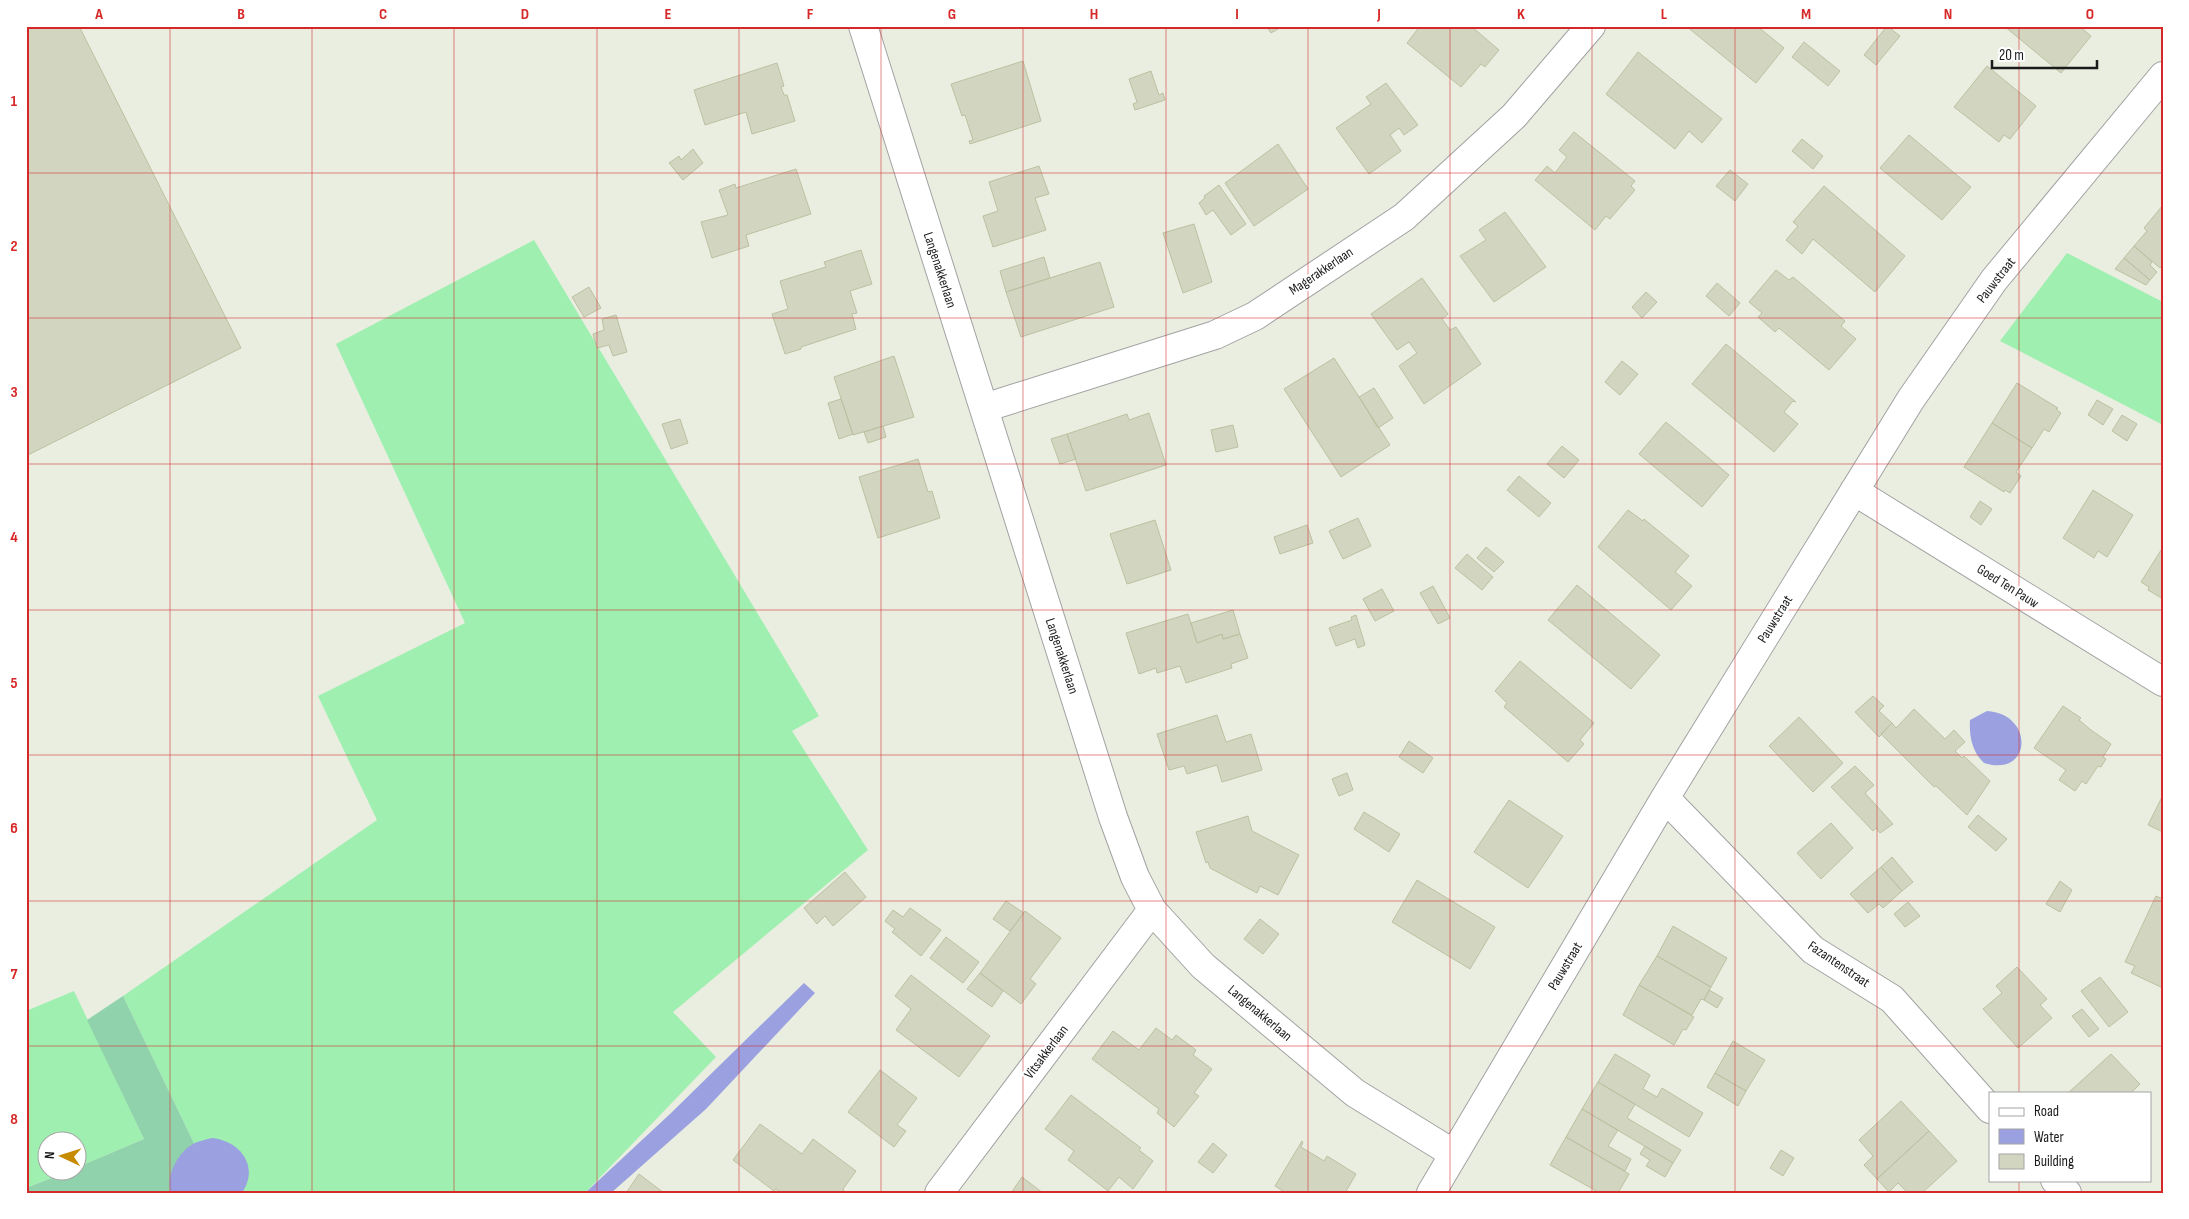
<svg xmlns="http://www.w3.org/2000/svg" width="2189" height="1219" font-family="'Sofia Sans Condensed',sans-serif">
  <rect width="100%" height="100%" fill="#e9eee0"/>
  <path fill="#9fefb0" d="M 534,240 L 819,716 L 792,731 L 868,850 L 673,1012 L 716,1057 L 585,1193 L 218,1193 L 123,996 L 377,820 L 318,696 L 465,623 L 336,344 Z
    M 2067,253 L 2163,302 L 2163,425 L 2000,341 Z
    M 74,991 L 144,1139 L 78,1167 L 78,1142 L 48,1142 L 48,1172 L 67,1172 L 26,1188 L 26,1011 Z"/>
  <path fill="#90d2ab" d="M 123,996 L 218,1193 L 26,1193 L 26,1188 L 67,1172 L 78,1172 L 78,1167 L 144,1139 L 87,1020 Z"/>
  <path fill="#9ba0e1" d="M 1987,711 C 2035,714 2032,778 1984,763 C 1972,752 1969,736 1970,720 Z
    M 804,983 L 815,993 L 706,1109 L 611,1193 L 585,1193 L 670,1114 Z
    M 212,1138 C 240,1141 260,1166 242,1193 L 171,1193 C 165,1177 178,1152 193,1144 C 198,1141 205,1140 212,1138 Z"/>
  <path fill="#d2d5c0" stroke="#bdc1a1" d="M 26,26 L 79,26 L 241,348 L 26,456 Z
    M 1266,26 L 1283,26 L 1271,33 Z
    M 1420,26 L 1471,26 L 1499,50 L 1485,67 L 1481,64 L 1461,87 L 1407,43 Z
    M 1686,26 L 1757,26 L 1784,48 L 1756,83 Z
    M 1887,26 L 1900,36 L 1876,65 L 1864,55 Z
    M 2004,26 L 2079,26 L 2091,36 L 2061,73 Z
    M 1804,42 L 1840,71 L 1828,86 L 1792,57 Z
    M 1638,52 L 1722,119 L 1702,143 L 1689,131 L 1675,149 L 1606,94 Z
    M 1023,61 L 1041,121 L 970,144 L 969,141 L 973,140 L 965,115 L 962,116 L 951,84 Z
    M 777,63 L 784,86 L 781,87 L 784,95 L 787,95 L 795,121 L 752,134 L 746,112 L 705,125 L 694,90 Z
    M 1987,66 L 2036,106 L 2010,139 L 2004,135 L 1999,142 L 1954,107 Z
    M 1151,71 L 1159,95 L 1163,93 L 1165,100 L 1135,110 L 1133,104 L 1137,102 L 1129,79 Z
    M 1386,83 L 1418,125 L 1404,135 L 1399,128 L 1390,135 L 1401,151 L 1369,174 L 1336,128 L 1371,104 L 1366,97 Z
    M 1574,132 L 1635,181 L 1631,186 L 1635,190 L 1610,219 L 1606,216 L 1595,230 L 1535,180 L 1547,166 L 1555,173 L 1567,157 L 1559,150 Z
    M 1909,135 L 1971,187 L 1942,220 L 1880,168 Z
    M 1802,139 L 1823,156 L 1813,169 L 1792,151 Z
    M 1278,144 L 1308,189 L 1254,226 L 1225,183 Z
    M 693,149 L 703,163 L 683,180 L 669,163 L 679,156 L 681,160 Z
    M 1039,166 L 1049,194 L 1035,198 L 1046,230 L 993,247 L 983,216 L 998,211 L 989,182 Z
    M 796,169 L 811,214 L 746,235 L 749,246 L 712,258 L 701,222 L 728,215 L 719,190 L 735,184 L 736,188 Z
    M 1730,170 L 1748,184 L 1735,201 L 1716,186 Z
    M 1219,185 L 1246,224 L 1231,235 L 1213,210 L 1206,215 L 1199,203 L 1205,198 L 1204,196 Z
    M 1824,186 L 1905,256 L 1875,292 L 1813,239 L 1802,254 L 1786,240 L 1798,226 L 1793,222 Z
    M 2163,205 L 2163,265 L 2160,268 L 2134,246 L 2147,231 L 2144,228 Z
    M 1505,212 L 1546,267 L 1494,302 L 1460,256 L 1486,240 L 1479,230 Z
    M 1194,224 L 1212,282 L 1183,293 L 1163,233 Z
    M 2134,246 L 2152,262 L 2150,265 L 2157,272 L 2150,280 L 2124,258 Z
    M 861,250 L 872,284 L 850,291 L 857,313 L 852,314 L 856,329 L 801,347 L 801,349 L 785,354 L 772,314 L 788,309 L 780,281 L 826,267 L 824,262 Z
    M 1044,257 L 1050,278 L 1006,292 L 1000,271 Z
    M 2124,258 L 2150,280 L 2146,285 L 2115,269 Z
    M 1100,262 L 1114,307 L 1021,337 L 1006,292 Z
    M 1776,270 L 1789,280 L 1793,277 L 1845,321 L 1841,326 L 1856,339 L 1829,370 L 1779,328 L 1775,332 L 1758,317 L 1762,313 L 1749,302 Z
    M 1422,278 L 1448,314 L 1442,319 L 1450,330 L 1456,327 L 1481,364 L 1424,404 L 1399,366 L 1417,353 L 1409,342 L 1397,350 L 1371,314 Z
    M 1717,283 L 1740,303 L 1729,316 L 1706,296 Z
    M 589,287 L 601,308 L 584,317 L 572,297 Z
    M 1646,292 L 1657,302 L 1642,318 L 1632,307 Z
    M 616,315 L 627,352 L 613,356 L 609,345 L 597,348 L 593,334 L 604,330 L 602,319 Z
    M 1726,344 L 1796,402 L 1793,401 L 1784,412 L 1798,424 L 1774,452 L 1692,384 Z
    M 894,356 L 914,417 L 853,435 L 834,377 Z
    M 1334,358 L 1390,445 L 1341,477 L 1284,389 Z
    M 1622,361 L 1638,374 L 1620,395 L 1605,382 Z
    M 2017,383 L 2058,408 L 2056,409 L 2061,413 L 2049,432 L 2044,429 L 2032,448 L 1992,423 Z
    M 1374,388 L 1393,418 L 1378,428 L 1359,397 Z
    M 841,399 L 853,434 L 839,439 L 828,403 Z
    M 2097,400 L 2113,409 L 2103,425 L 2088,415 Z
    M 1149,413 L 1166,465 L 1086,491 L 1067,434 L 1127,414 L 1129,420 Z
    M 2122,415 L 2137,424 L 2127,441 L 2112,431 Z
    M 680,419 L 688,443 L 671,449 L 662,424 Z
    M 1666,422 L 1729,475 L 1702,507 L 1639,454 Z
    M 1992,423 L 2032,448 L 2016,472 L 2021,476 L 2010,493 L 2005,490 L 2004,492 L 1964,467 Z
    M 1233,425 L 1238,447 L 1216,452 L 1211,430 Z
    M 883,426 L 886,437 L 868,443 L 864,432 Z
    M 1067,434 L 1076,459 L 1060,464 L 1051,439 Z
    M 1562,446 L 1579,460 L 1564,478 L 1547,464 Z
    M 918,459 L 928,492 L 932,491 L 940,518 L 878,538 L 859,477 Z
    M 1519,476 L 1551,503 L 1539,517 L 1507,490 Z
    M 2093,490 L 2133,515 L 2107,557 L 2098,551 L 2094,558 L 2063,538 Z
    M 1980,501 L 1992,509 L 1981,525 L 1970,517 Z
    M 1628,510 L 1643,521 L 1644,519 L 1689,556 L 1675,572 L 1692,586 L 1671,610 L 1598,547 Z
    M 1358,518 L 1371,546 L 1343,559 L 1329,531 Z
    M 1155,520 L 1171,570 L 1127,584 L 1110,534 Z
    M 1307,525 L 1313,543 L 1280,554 L 1274,537 Z
    M 1486,547 L 1504,562 L 1494,572 L 1477,558 Z
    M 2163,547 L 2163,599 L 2148,590 L 2149,587 L 2141,582 Z
    M 1467,554 L 1493,577 L 1482,590 L 1455,568 Z
    M 1577,585 L 1660,655 L 1631,689 L 1548,620 Z
    M 1433,586 L 1450,618 L 1438,624 L 1420,593 Z
    M 1382,589 L 1394,611 L 1375,621 L 1363,599 Z
    M 1233,610 L 1240,634 L 1223,639 L 1222,634 L 1197,643 L 1191,623 Z
    M 1188,614 L 1197,643 L 1222,634 L 1223,639 L 1240,634 L 1248,658 L 1231,664 L 1232,668 L 1186,683 L 1180,666 L 1157,673 L 1156,668 L 1139,674 L 1126,633 Z
    M 1356,615 L 1365,645 L 1358,648 L 1355,639 L 1336,646 L 1329,628 L 1352,620 L 1351,617 Z
    M 1520,661 L 1594,723 L 1580,740 L 1584,744 L 1568,762 L 1504,707 L 1507,703 L 1495,691 Z
    M 1873,696 L 1884,706 L 1879,711 L 1892,723 L 1879,737 L 1855,712 Z
    M 2063,706 L 2081,718 L 2079,720 L 2091,730 L 2111,744 L 2103,757 L 2106,759 L 2101,767 L 2098,766 L 2086,784 L 2082,781 L 2075,791 L 2059,780 L 2066,770 L 2034,748 Z
    M 1914,709 L 1945,739 L 1954,730 L 1965,742 L 1955,751 L 1962,758 L 1964,756 L 1990,781 L 1967,815 L 1936,786 L 1934,787 L 1881,734 L 1892,723 L 1896,728 Z
    M 1217,715 L 1226,742 L 1251,734 L 1262,770 L 1222,782 L 1217,765 L 1187,774 L 1184,766 L 1169,770 L 1157,734 Z
    M 1799,717 L 1843,763 L 1813,792 L 1769,746 Z
    M 1409,741 L 1433,758 L 1423,773 L 1399,757 Z
    M 1855,766 L 1874,785 L 1865,793 L 1893,824 L 1880,833 L 1876,828 L 1873,831 L 1831,787 Z
    M 1347,773 L 1353,790 L 1339,796 L 1332,779 Z
    M 2163,795 L 2163,832 L 2148,825 Z
    M 1509,800 L 1563,836 L 1528,888 L 1474,852 Z
    M 1364,812 L 1400,834 L 1389,852 L 1354,829 Z
    M 1978,815 L 2007,839 L 1996,851 L 1968,827 Z
    M 1248,816 L 1252,831 L 1299,855 L 1278,895 L 1260,886 L 1257,893 L 1210,868 L 1208,862 L 1206,863 L 1196,832 Z
    M 1831,823 L 1853,848 L 1821,879 L 1797,853 Z
    M 1892,857 L 1913,882 L 1902,891 L 1881,867 Z
    M 1881,867 L 1902,891 L 1883,908 L 1879,904 L 1868,913 L 1850,894 Z
    M 845,872 L 866,897 L 833,926 L 825,916 L 817,924 L 804,908 Z
    M 1417,880 L 1495,927 L 1470,969 L 1392,922 Z
    M 2060,881 L 2072,890 L 2060,912 L 2046,904 Z
    M 2156,896 L 2163,899 L 2163,988 L 2131,973 L 2135,966 L 2125,962 Z
    M 1006,901 L 1024,913 L 1010,931 L 993,919 Z
    M 1908,902 L 1920,916 L 1905,927 L 1894,914 Z
    M 910,908 L 941,930 L 921,956 L 892,932 L 895,929 L 885,921 L 893,910 L 903,917 Z
    M 1025,911 L 1061,938 L 1030,979 L 1036,984 L 1021,1004 L 980,973 Z
    M 1260,919 L 1279,934 L 1263,954 L 1244,939 Z
    M 1673,926 L 1727,958 L 1711,987 L 1657,956 Z
    M 946,937 L 979,962 L 963,983 L 930,958 Z
    M 1657,956 L 1711,987 L 1704,1000 L 1701,999 L 1692,1015 L 1639,985 Z
    M 2017,967 L 2047,999 L 2040,1005 L 2052,1018 L 2018,1048 L 1983,1009 L 2002,993 L 1996,986 Z
    M 980,973 L 1003,991 L 992,1007 L 967,989 Z
    M 911,975 L 990,1036 L 959,1077 L 896,1030 L 911,1009 L 895,996 Z
    M 2100,977 L 2128,1012 L 2109,1027 L 2081,991 Z
    M 1639,985 L 1694,1017 L 1686,1030 L 1683,1029 L 1674,1045 L 1623,1015 Z
    M 1709,990 L 1723,998 L 1717,1008 L 1704,1000 Z
    M 2082,1009 L 2099,1029 L 2089,1037 L 2072,1016 Z
    M 1156,1028 L 1172,1040 L 1176,1035 L 1196,1050 L 1193,1055 L 1212,1069 L 1194,1093 L 1199,1096 L 1174,1127 L 1157,1113 L 1159,1109 L 1092,1059 L 1113,1031 L 1139,1050 Z
    M 1733,1041 L 1765,1060 L 1746,1091 L 1715,1073 Z
    M 1615,1054 L 1650,1075 L 1643,1089 L 1657,1097 L 1662,1088 L 1703,1113 L 1689,1137 L 1598,1082 Z
    M 2111,1054 L 2140,1084 L 2131,1093 L 2068,1093 Z
    M 880,1070 L 917,1098 L 897,1125 L 906,1131 L 894,1147 L 848,1112 Z
    M 1715,1073 L 1746,1091 L 1738,1106 L 1707,1087 Z
    M 1598,1082 L 1635,1104 L 1627,1118 L 1681,1150 L 1673,1163 L 1582,1109 Z
    M 1071,1095 L 1141,1148 L 1139,1150 L 1153,1161 L 1133,1189 L 1119,1177 L 1108,1191 L 1068,1160 L 1074,1151 L 1045,1129 Z
    M 1901,1101 L 1929,1131 L 1877,1179 L 1864,1165 L 1873,1156 L 1859,1140 Z
    M 1582,1109 L 1618,1130 L 1608,1146 L 1631,1159 L 1625,1171 L 1566,1137 Z
    M 760,1124 L 802,1154 L 813,1139 L 856,1171 L 843,1189 L 844,1191 L 843,1193 L 781,1193 L 776,1189 L 774,1191 L 733,1160 Z
    M 1929,1131 L 1957,1161 L 1922,1193 L 1908,1193 L 1898,1183 L 1889,1192 L 1877,1179 Z
    M 1566,1137 L 1629,1174 L 1618,1193 L 1600,1193 L 1550,1165 Z
    M 1302,1141 L 1303,1142 L 1301,1147 L 1324,1161 L 1327,1156 L 1356,1174 L 1345,1193 L 1286,1193 L 1275,1186 Z
    M 1213,1143 L 1227,1155 L 1213,1173 L 1198,1162 Z
    M 1645,1146 L 1673,1163 L 1665,1177 L 1646,1166 L 1650,1160 L 1640,1154 Z
    M 1781,1150 L 1794,1158 L 1783,1176 L 1770,1168 Z
    M 639,1174 L 664,1193 L 626,1193 Z
    M 1022,1177 L 1043,1193 L 1011,1193 Z"/>
  <g fill="none" stroke-linecap="round" stroke-linejoin="round">
    <defs>
      <path id="minor" d="M 863,26 L 1113,817 L 1135,877 L 1152,910 L 1203,966 L 1355,1093 L 1454,1154
        M 984,408 L 1215,335 L 1255,316 L 1404,217 L 1514,116 L 1591,26
        M 1854,491 L 2163,682
        M 1665,798 L 1813,950 L 1892,999 L 1990,1109
        M 2055,1180 L 2067,1193
        M 939,1193 L 1152,910
        M 1431,1193 L 1665,798 L 1911,399 L 1994,280 L 2163,76"/>
    </defs>
    <use href="#minor" stroke="#a2a2a2" stroke-width="30"/>
    <use href="#minor" stroke="#fff" stroke-width="28"/>
  </g>
  <path fill="none" stroke="#d62828" stroke-width="1" stroke-opacity="0.55" d="M 170,26 L 170,1193M 312,26 L 312,1193M 454,26 L 454,1193M 597,26 L 597,1193M 739,26 L 739,1193M 881,26 L 881,1193M 1023,26 L 1023,1193M 1166,26 L 1166,1193M 1308,26 L 1308,1193M 1450,26 L 1450,1193M 1592,26 L 1592,1193M 1735,26 L 1735,1193M 1877,26 L 1877,1193M 2019,26 L 2019,1093M 26,173 L 2163,173M 26,318 L 2163,318M 26,464 L 2163,464M 26,610 L 2163,610M 26,755 L 2163,755M 26,901 L 2163,901M 26,1046 L 2163,1046M 2019,1180 L 2019,1193"/>
  <g text-anchor="middle" dominant-baseline="central" stroke-width="4.5" stroke-linejoin="round" paint-order="stroke">
    <g font-size="14" fill="#1b1b1b" stroke="#fff">
      <text transform="translate(940 270) rotate(72)">Langenakkerlaan</text>
      <text transform="translate(1321 271) rotate(-34)">Magerakkerlaan</text>
      <text transform="translate(1996 280) rotate(-52)">Pauwstraat</text>
      <text transform="translate(2008 586) rotate(32)">Goed Ten Pauw</text>
      <text transform="translate(1775 619) rotate(-58)">Pauwstraat</text>
      <text transform="translate(1062 656) rotate(72)">Langenakkerlaan</text>
      <text transform="translate(1839 964) rotate(34)">Fazantenstraat</text>
      <text transform="translate(1565 966) rotate(-59)">Pauwstraat</text>
      <text transform="translate(1260 1013) rotate(40)">Langenakkerlaan</text>
      <text transform="translate(1046 1052) rotate(-53)">Vitsakkerlaan</text>
    </g>
  </g>
  <rect width="2189" height="1219" fill="none" stroke="#ffffff" stroke-width="55"/>
  <rect x="1989" y="1092" width="162" height="90" fill="#ffffff" stroke="#a4a4a4"/>
  <rect x="1999" y="1108" width="25" height="8" fill="#ffffff" stroke="#a4a4a4"/>
  <text x="2034" y="1116" font-size="15" fill="#1b1b1b">Road</text>
  <rect x="1999" y="1129" width="25" height="15" fill="#9ba0e1" stroke="#a4a4a4"/>
  <text x="2034" y="1142" font-size="15" fill="#1b1b1b">Water</text>
  <rect x="1999" y="1154" width="25" height="15" fill="#d2d5c0" stroke="#a4a4a4"/>
  <text x="2034" y="1166" font-size="15" fill="#1b1b1b">Building</text>
  <g transform="translate(62 1156) rotate(274)"><circle r="24" fill="#ffffff" stroke="#a4a4a4"/>
  <path d="M0-4L9 19L0 12L-9 19Z" fill="#c78b00"/>
  <text y="-8" font-size="14" font-weight="bold" text-anchor="middle" fill="#1b1b1b">N</text>
  </g>
  <path d="M1992 60v8h105v-8" fill="none" stroke="#1b1b1b" stroke-width="2.5"/>
  <text x="1999" y="60" font-size="15" fill="#1b1b1b" stroke="#ffffff" stroke-width="4" paint-order="stroke">20 m</text>
  <rect x="28" y="28" width="2134" height="1164" fill="none" stroke="#d62828" stroke-width="2"/>
  <g font-size="16" text-anchor="middle" font-weight="bold" fill="#d62828">
    <text x="99" y="19">A</text>
    <text x="241" y="19">B</text>
    <text x="383" y="19">C</text>
    <text x="525" y="19">D</text>
    <text x="668" y="19">E</text>
    <text x="810" y="19">F</text>
    <text x="952" y="19">G</text>
    <text x="1094" y="19">H</text>
    <text x="1237" y="19">I</text>
    <text x="1379" y="19">J</text>
    <text x="1521" y="19">K</text>
    <text x="1664" y="19">L</text>
    <text x="1806" y="19">M</text>
    <text x="1948" y="19">N</text>
    <text x="2090" y="19">O</text>
    <text x="14" y="106">1</text>
    <text x="14" y="251">2</text>
    <text x="14" y="397">3</text>
    <text x="14" y="542">4</text>
    <text x="14" y="688">5</text>
    <text x="14" y="833">6</text>
    <text x="14" y="979">7</text>
    <text x="14" y="1124">8</text>
  </g>
</svg>
